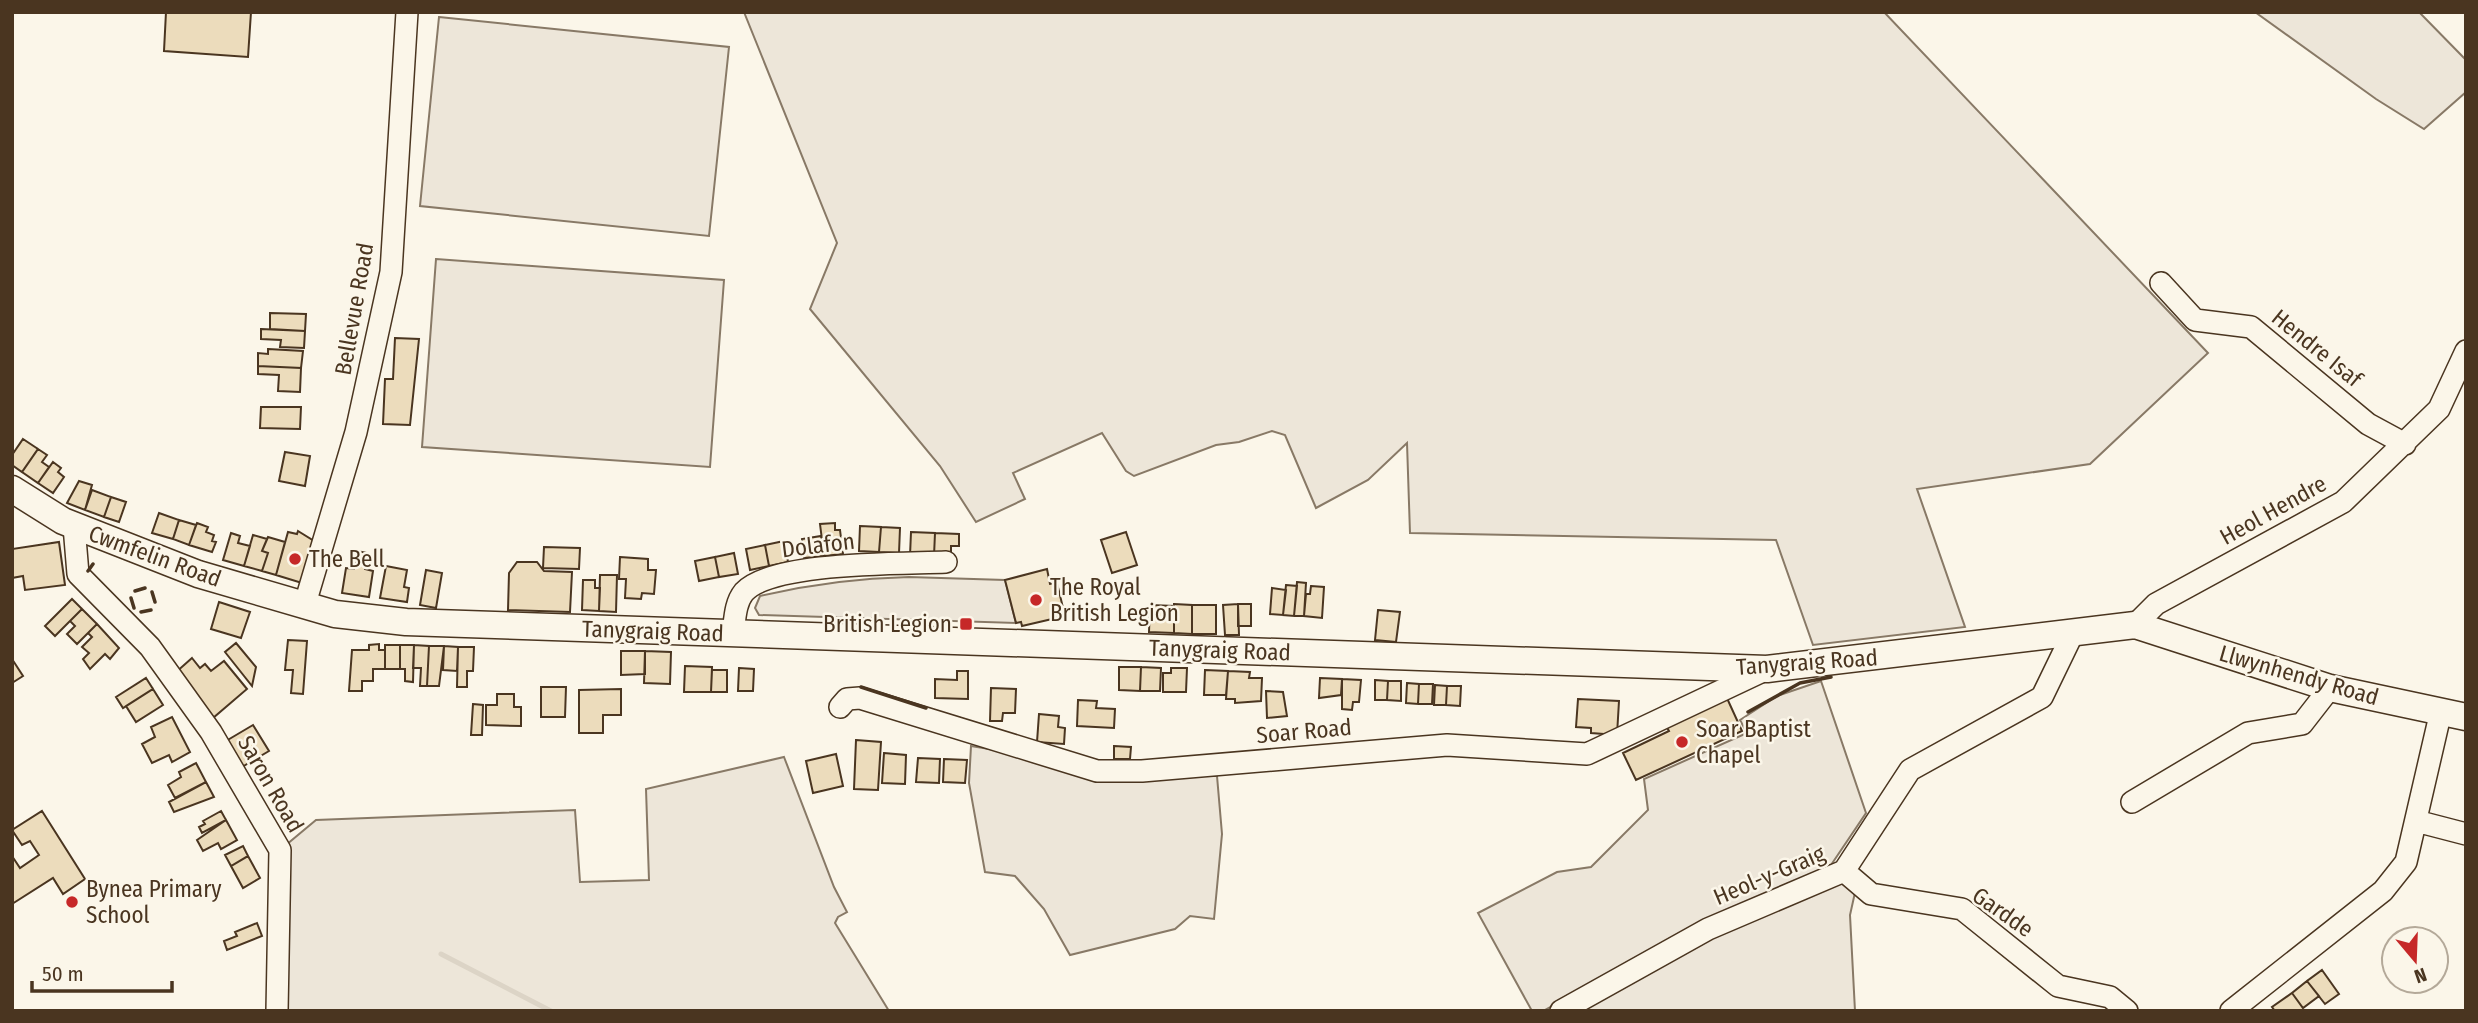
<svg xmlns="http://www.w3.org/2000/svg" width="2478" height="1023" font-family="'Fira Sans Condensed',sans-serif">
  <rect width="100%" height="100%" fill="#fbf6e9"/>
  <path fill="#ede6d9" stroke="#887966" stroke-width="2" d="M 744,12 L 1884,12 L 2208,353 L 2090,464 L 1917,489 L 1965,627 L 1813,645 L 1776,540 L 1410,533 L 1407,443 L 1368,480 L 1316,508 L 1285,435 L 1272,431 L 1239,442 L 1216,445 L 1134,476 L 1126,471 L 1102,433 L 1013,473 L 1025,499 L 976,522 L 940,466 L 810,309 L 837,243 Z
    M 2255,12 L 2419,12 L 2466,60 L 2466,92 L 2424,129 L 2376,99 Z
    M 439,17 L 729,47 L 709,236 L 420,206 Z
    M 436,259 L 724,280 L 710,467 L 422,447 Z
    M 909,577 L 1005,580 L 1016,623 L 759,615 L 755,608 L 760,596 C 811,584 858,578 909,577 Z
    M 1821,681 L 1866,813 L 1831,865 L 1700,924 L 1543,1011 L 1532,1011 L 1478,913 L 1557,872 L 1591,867 L 1648,810 L 1644,779 L 1747,733 L 1740,720 L 1777,696 Z
    M 971,746 L 1152,776 L 1217,776 L 1222,834 L 1214,919 L 1190,916 L 1175,929 L 1070,955 L 1044,909 L 1015,876 L 985,872 L 969,783 Z
    M 784,757 L 834,887 L 847,912 L 838,917 L 835,923 L 889,1011 L 279,1011 L 280,850 L 316,820 L 575,810 L 580,882 L 649,880 L 646,789 Z
    M 1843,880 L 1856,888 L 1850,915 L 1855,1011 L 1579,1011 L 1713,937 Z"/>
  <g fill="none" stroke-linecap="round" stroke-linejoin="round">
    <path stroke="#dcd4c6" stroke-width="5" d="M 441,954 L 551,1011"/>
  </g>
  <path fill="#ecdcbc" stroke="#4a3520" stroke-width="2" d="M 166,12 L 251,12 L 248,57 L 164,51 Z
    M 270,313 L 306,314 L 305,331 L 270,329 Z
    M 261,329 L 305,331 L 304,348 L 280,347 L 281,340 L 261,339 Z
    M 395,338 L 419,339 L 410,425 L 383,424 L 385,379 L 393,379 Z
    M 268,349 L 303,351 L 301,368 L 258,366 L 258,353 L 268,354 Z
    M 258,366 L 301,368 L 300,392 L 278,391 L 279,375 L 258,374 Z
    M 261,407 L 301,407 L 300,429 L 260,428 Z
    M 23,439 L 38,449 L 22,472 L 12,465 L 12,455 Z
    M 38,449 L 47,455 L 42,462 L 49,467 L 38,483 L 22,472 Z
    M 285,452 L 310,456 L 305,486 L 279,481 Z
    M 53,462 L 61,468 L 58,472 L 64,477 L 53,493 L 38,483 Z
    M 79,481 L 92,485 L 85,510 L 67,503 Z
    M 92,490 L 111,497 L 104,517 L 85,510 Z
    M 111,497 L 126,502 L 119,522 L 104,517 Z
    M 159,513 L 179,520 L 173,539 L 152,533 Z
    M 179,520 L 196,525 L 189,545 L 173,539 Z
    M 197,523 L 208,527 L 206,532 L 214,535 L 212,541 L 216,542 L 212,552 L 189,545 Z
    M 835,523 L 835,530 L 840,530 L 843,554 L 824,556 L 820,524 Z
    M 860,526 L 881,527 L 879,552 L 859,551 Z
    M 881,527 L 900,528 L 899,553 L 879,552 Z
    M 298,531 L 314,541 L 302,583 L 276,575 L 288,532 L 297,534 Z
    M 911,532 L 935,533 L 934,556 L 910,556 Z
    M 1126,532 L 1137,565 L 1112,573 L 1101,540 Z
    M 231,533 L 240,536 L 238,543 L 250,546 L 244,566 L 223,560 Z
    M 935,533 L 959,534 L 959,546 L 951,546 L 951,556 L 934,556 Z
    M 253,535 L 267,539 L 262,551 L 268,553 L 262,571 L 244,566 Z
    M 821,536 L 824,556 L 804,558 L 802,539 Z
    M 268,537 L 285,542 L 276,575 L 262,571 L 268,553 L 262,551 Z
    M 784,541 L 788,562 L 769,566 L 765,545 Z
    M 59,542 L 65,585 L 25,590 L 23,576 L 12,578 L 12,549 Z
    M 765,545 L 769,566 L 750,570 L 746,549 Z
    M 544,547 L 580,548 L 579,569 L 543,568 Z
    M 357,551 L 367,553 L 365,569 L 373,571 L 369,597 L 342,593 L 346,568 L 354,569 Z
    M 734,553 L 738,574 L 719,577 L 715,557 Z
    M 620,557 L 648,559 L 648,570 L 656,570 L 654,594 L 642,593 L 641,599 L 625,598 L 626,579 L 619,579 Z
    M 715,557 L 719,577 L 699,581 L 695,561 Z
    M 517,562 L 537,562 L 544,571 L 572,572 L 570,612 L 508,610 L 509,573 Z
    M 386,566 L 407,570 L 404,587 L 409,588 L 407,602 L 380,598 Z
    M 1047,569 L 1050,584 L 1057,583 L 1065,616 L 1022,626 L 1021,622 L 1016,623 L 1005,580 Z
    M 426,570 L 442,573 L 436,608 L 420,605 Z
    M 600,575 L 617,575 L 616,612 L 599,611 Z
    M 583,580 L 595,580 L 595,588 L 600,588 L 599,611 L 582,610 Z
    M 1297,582 L 1306,583 L 1304,616 L 1294,616 Z
    M 1286,585 L 1297,586 L 1294,616 L 1283,615 Z
    M 1311,586 L 1324,587 L 1322,618 L 1304,616 L 1306,594 L 1310,594 Z
    M 1272,588 L 1286,590 L 1283,615 L 1270,614 Z
    M 72,599 L 82,609 L 55,636 L 45,626 Z
    M 219,602 L 250,612 L 241,638 L 211,629 Z
    M 1174,604 L 1192,605 L 1192,634 L 1174,633 Z
    M 1238,604 L 1239,635 L 1225,635 L 1223,605 Z
    M 1238,604 L 1251,604 L 1251,626 L 1238,626 Z
    M 1150,605 L 1174,606 L 1174,633 L 1149,632 Z
    M 1192,605 L 1216,605 L 1216,634 L 1192,634 Z
    M 82,609 L 97,624 L 77,644 L 67,634 L 75,626 L 70,621 Z
    M 1378,610 L 1400,612 L 1396,642 L 1375,640 Z
    M 97,624 L 119,648 L 110,659 L 105,654 L 90,669 L 83,659 L 89,653 L 82,647 L 92,637 L 88,633 Z
    M 288,640 L 307,641 L 303,694 L 291,693 L 293,670 L 285,670 Z
    M 236,643 L 256,667 L 252,686 L 225,652 Z
    M 379,644 L 379,650 L 385,650 L 385,669 L 373,669 L 373,681 L 362,681 L 362,691 L 349,691 L 352,650 L 369,650 L 369,645 Z
    M 385,645 L 400,645 L 400,669 L 385,669 Z
    M 400,645 L 414,645 L 413,682 L 405,681 L 405,669 L 400,669 Z
    M 414,645 L 429,646 L 427,686 L 420,686 L 421,668 L 413,668 Z
    M 429,646 L 444,646 L 439,686 L 427,686 Z
    M 444,646 L 458,647 L 457,671 L 443,670 Z
    M 458,647 L 474,647 L 473,671 L 467,671 L 467,687 L 457,687 Z
    M 621,651 L 645,651 L 645,674 L 621,675 Z
    M 645,651 L 671,652 L 670,684 L 644,683 Z
    M 192,658 L 200,668 L 205,664 L 211,671 L 224,661 L 247,689 L 213,718 L 175,673 Z
    M 12,659 L 23,676 L 12,683 Z
    M 685,666 L 712,667 L 711,692 L 684,692 Z
    M 1119,667 L 1141,667 L 1140,691 L 1119,690 Z
    M 1141,667 L 1161,668 L 1160,691 L 1140,691 Z
    M 739,668 L 754,669 L 753,691 L 738,691 Z
    M 1171,668 L 1187,668 L 1186,692 L 1163,692 L 1163,673 L 1171,673 Z
    M 712,670 L 727,670 L 727,692 L 711,692 Z
    M 1205,670 L 1228,671 L 1226,695 L 1204,695 Z
    M 957,671 L 968,671 L 968,699 L 935,698 L 935,679 L 957,680 Z
    M 1228,671 L 1250,672 L 1249,678 L 1262,678 L 1261,701 L 1235,703 L 1235,699 L 1226,699 Z
    M 146,678 L 153,689 L 123,708 L 116,697 Z
    M 1320,678 L 1342,679 L 1341,695 L 1319,698 Z
    M 1342,679 L 1361,680 L 1359,702 L 1353,702 L 1352,710 L 1342,709 Z
    M 1375,680 L 1388,681 L 1387,700 L 1375,700 Z
    M 1388,681 L 1401,681 L 1401,701 L 1387,700 Z
    M 1407,683 L 1419,684 L 1418,704 L 1406,703 Z
    M 1419,684 L 1433,684 L 1432,704 L 1418,704 Z
    M 1435,685 L 1447,686 L 1446,705 L 1434,705 Z
    M 1447,686 L 1461,686 L 1460,706 L 1446,705 Z
    M 541,687 L 566,687 L 565,717 L 541,717 Z
    M 991,688 L 1016,689 L 1015,713 L 1003,713 L 1002,721 L 990,721 Z
    M 153,689 L 163,705 L 136,722 L 126,706 Z
    M 621,689 L 621,715 L 603,715 L 603,733 L 579,733 L 579,690 Z
    M 1266,691 L 1283,692 L 1287,716 L 1267,718 Z
    M 497,694 L 514,694 L 514,707 L 521,707 L 521,726 L 486,725 L 486,705 L 497,705 Z
    M 1726,696 L 1742,731 L 1636,780 L 1623,753 L 1669,731 L 1665,724 Z
    M 1578,699 L 1619,701 L 1617,735 L 1591,733 L 1591,728 L 1576,727 Z
    M 1078,700 L 1097,701 L 1096,708 L 1115,709 L 1114,728 L 1077,726 Z
    M 473,704 L 483,705 L 482,735 L 471,735 Z
    M 1039,714 L 1059,716 L 1058,727 L 1065,728 L 1064,744 L 1037,742 Z
    M 172,717 L 190,752 L 172,762 L 169,755 L 152,763 L 142,744 L 155,737 L 151,727 Z
    M 253,725 L 269,751 L 242,767 L 226,741 Z
    M 856,740 L 881,742 L 878,790 L 854,789 Z
    M 1114,746 L 1131,747 L 1130,759 L 1114,759 Z
    M 884,753 L 906,755 L 905,784 L 882,783 Z
    M 836,754 L 843,786 L 813,793 L 806,761 Z
    M 918,758 L 940,759 L 939,783 L 916,782 Z
    M 944,759 L 967,760 L 965,783 L 943,782 Z
    M 196,763 L 206,782 L 175,798 L 168,785 L 181,777 L 179,772 Z
    M 206,782 L 214,797 L 174,812 L 169,802 Z
    M 42,811 L 85,879 L 63,894 L 53,878 L 12,904 L 12,856 L 20,868 L 39,855 L 30,841 L 22,845 L 12,830 Z
    M 221,811 L 226,820 L 202,833 L 199,827 L 205,824 L 203,821 Z
    M 226,820 L 237,840 L 221,849 L 218,843 L 203,851 L 197,840 Z
    M 243,846 L 248,856 L 231,866 L 225,855 Z
    M 248,856 L 260,878 L 243,888 L 231,866 Z
    M 257,923 L 262,936 L 227,950 L 224,941 L 237,936 L 235,932 Z
    M 2322,970 L 2339,994 L 2325,1004 L 2307,981 Z
    M 2307,981 L 2319,996 L 2303,1008 L 2292,993 Z
    M 2292,993 L 2305,1011 L 2275,1011 L 2272,1007 Z"/>
  <g fill="none" stroke-linecap="round" stroke-linejoin="round">
    <defs>
      <path id="minor" d="M 2161,283 L 2195,320 L 2251,327 L 2368,424 L 2405,444
        M 74,526 L 78,574 L 150,647 L 211,732 L 280,850 L 277,1011
        M 304,607 L 356,432 L 391,272 L 407,12
        M 2135,625 L 2156,604 L 2343,502 L 2439,409 L 2466,351
        M 733,633 C 735,619 735,603 744,592 C 773,561 903,564 946,562
        M 840,707 L 847,699 L 860,698 L 1097,771 L 1142,771 L 1447,745 L 1587,754 L 1765,670
        M 2132,802 L 2248,733 L 2302,724 L 2330,688
        M 2416,821 L 2466,834
        M 1844,871 L 1871,894 L 1962,909 L 2058,986 L 2110,997 L 2127,1011
        M 1561,1011 L 1708,929 L 1844,871 L 1910,770 L 2042,697 L 2073,633
        M 2231,1011 L 2383,891 L 2406,862 L 2441,711"/>
      <path id="major" d="M 12,489 L 63,521 L 198,574 L 335,614 L 406,622 L 1767,669 L 2135,625 L 2330,688 L 2466,717"/>
    </defs>
    <use href="#minor" stroke="#4a3520" stroke-width="24"/>
    <use href="#major" stroke="#4a3520" stroke-width="29"/>
    <use href="#minor" stroke="#fbf6e9" stroke-width="21"/>
    <use href="#major" stroke="#fbf6e9" stroke-width="26"/>
    <path stroke="#4a3520" stroke-width="3.5" d="M 88,571 L 93,564
      M 135,591 L 145,588
      M 152,592 L 155,602
      M 131,598 L 134,608
      M 141,612 L 151,610
      M 861,687 L 926,708
      M 1748,712 L 1800,683 L 1831,677"/>
  </g>
  <g fill="#c62828" stroke="#fbf6e9" stroke-width="2.5">
    <circle cx="295" cy="559" r="7"/>
    <circle cx="1036" cy="600" r="7"/>
    <rect x="959" y="617" width="14" height="14" rx="3.5"/>
    <circle cx="1682" cy="742" r="7"/>
    <circle cx="72" cy="902" r="7"/>
  </g>
  <g text-anchor="middle" dominant-baseline="central" stroke-width="5" stroke-linejoin="round" paint-order="stroke">
    <g font-size="23" fill="#4a3520" stroke="#fbf6e9">
      <text transform="translate(354 309) rotate(-80)">Bellevue Road</text>
      <text transform="translate(2317 348) rotate(39)">Hendre Isaf</text>
      <text transform="translate(2273 510) rotate(-29)">Heol Hendre</text>
      <text transform="translate(818 545) rotate(-7)">Dolafon</text>
      <text transform="translate(155 556) rotate(20)">Cwmfelin Road</text>
      <text transform="translate(653 631) rotate(2)">Tanygraig Road</text>
      <text transform="translate(1220 650) rotate(2)">Tanygraig Road</text>
      <text transform="translate(1807 662) rotate(-4)">Tanygraig Road</text>
      <text transform="translate(2299 675) rotate(16)">Llwynhendy Road</text>
      <text transform="translate(1304 731) rotate(-5)">Soar Road</text>
      <text transform="translate(271 784) rotate(60)">Saron Road</text>
      <text transform="translate(1769 875) rotate(-23)">Heol-y-Graig</text>
      <text transform="translate(2003 912) rotate(35)">Gardde</text>
    </g>
    <g font-size="23" fill="#4a3520" stroke="#fbf6e9" text-anchor="start">
      <text x="309" y="559">The Bell</text>
      <text x="1050" y="587">The Royal<tspan x="1050" dy="26">British Legion</tspan></text>
      <text x="952" y="624" text-anchor="end">British Legion</text>
      <text x="1696" y="729">Soar Baptist<tspan x="1696" dy="26">Chapel</tspan></text>
      <text x="86" y="889">Bynea Primary<tspan x="86" dy="26">School</tspan></text>
    </g>
  </g>
  <rect width="2478" height="1023" fill="none" stroke="#4a3520" stroke-width="28"/>
  <g transform="translate(2415 960) rotate(161)"><circle r="33" fill="#fbf6e9" stroke="#b4a999" stroke-width="2"/>
  <path d="M0-5L12 26L0 18L-12 26Z" fill="#c62828"/>
  <text y="-10" font-size="19" font-weight="bold" text-anchor="middle" fill="#4a3520">N</text>
  </g>
  <path d="M32 981v10h140v-10" fill="none" stroke="#4a3520" stroke-width="3.5"/>
  <text x="42" y="981" font-size="21" fill="#4a3520" stroke="#fbf6e9" stroke-width="5" paint-order="stroke">50 m</text>
</svg>
